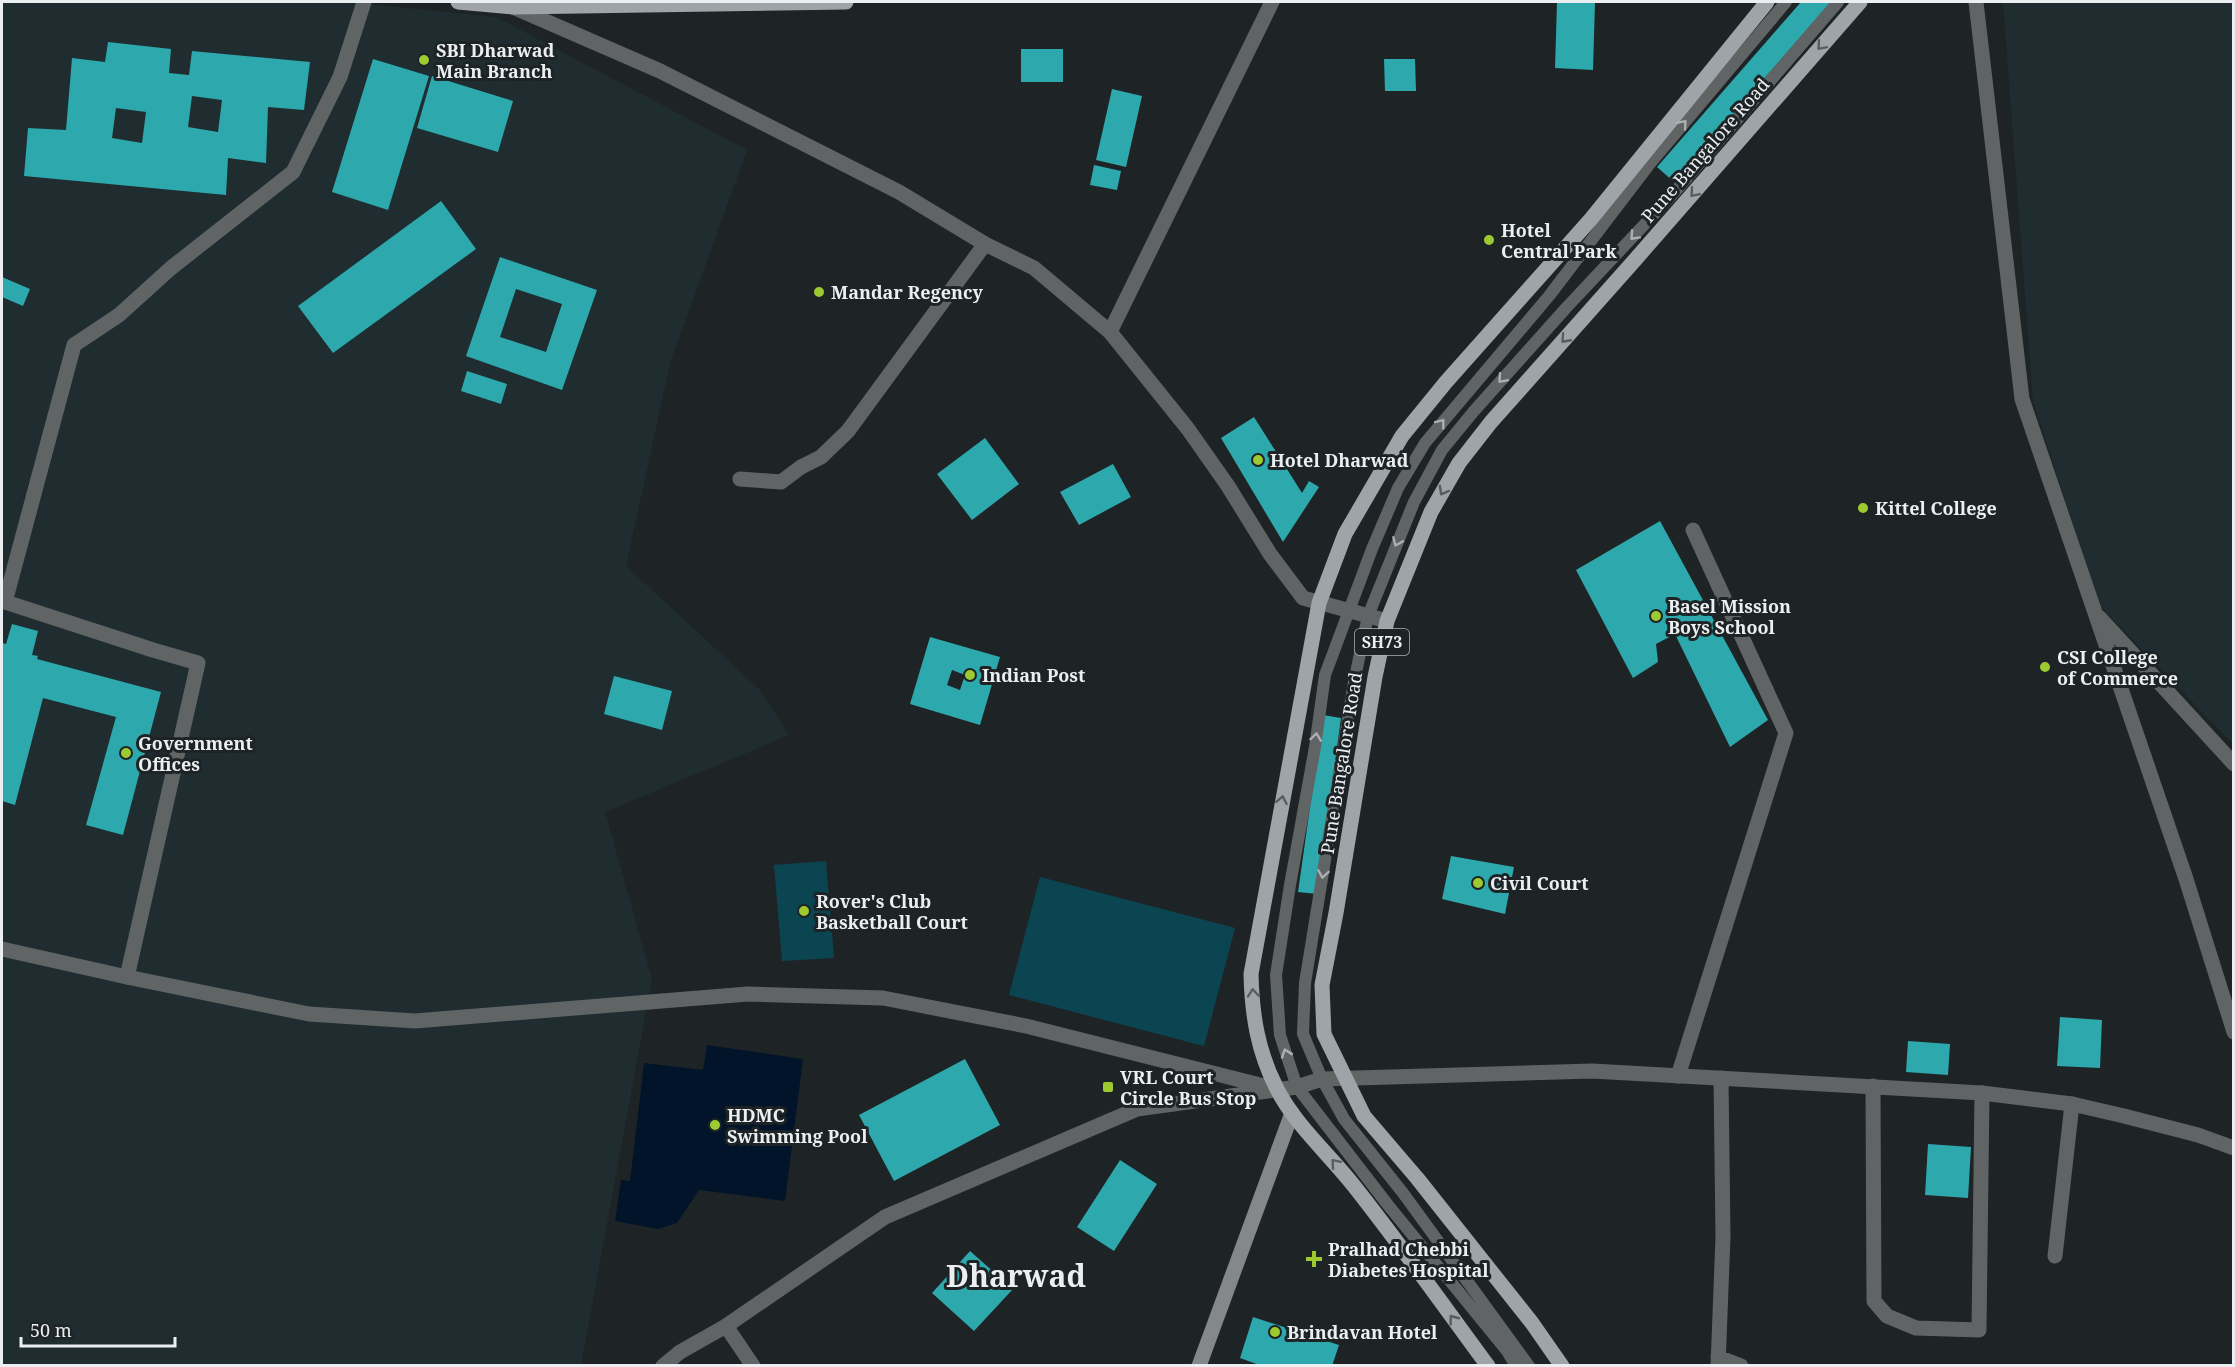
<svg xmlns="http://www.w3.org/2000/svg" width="2235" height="1367" font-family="'Noto Serif',serif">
  <rect width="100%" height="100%" fill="#1e2426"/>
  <path fill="#1f2d31" d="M 2,2 L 348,2 L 496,17 L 747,150 L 670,363 L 626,566 L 760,690 L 789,735 L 605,812 L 652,979 L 581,1365 L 2,1366 Z
    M 2003,2 L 2233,2 L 2233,744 L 2099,605 L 2033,401 Z"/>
  <path fill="#0b4552" d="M 826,861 L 834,958 L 782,961 L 774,865 Z
    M 1040,877 L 1235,928 L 1204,1046 L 1009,995 Z"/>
  <path fill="#02142a" d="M 707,1045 L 803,1059 L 785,1201 L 699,1190 L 677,1223 L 658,1229 L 615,1221 L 621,1180 L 630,1181 L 644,1063 L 703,1070 Z"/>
  <path fill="#2da8ac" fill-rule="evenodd" d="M 1557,2 L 1595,2 L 1593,70 L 1555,68 Z
    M 1801,2 L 1831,2 L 1674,182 L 1657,167 Z
    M 108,42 L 171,49 L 169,73 L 189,75 L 192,51 L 310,62 L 304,110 L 268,107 L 266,163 L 228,158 L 226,195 L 24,176 L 28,128 L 66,130 L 72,58 L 105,62 ZM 192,96 L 222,100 L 218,132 L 188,127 ZM 116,108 L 146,112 L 142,143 L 112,138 Z
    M 1021,49 L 1063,49 L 1063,82 L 1021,82 Z
    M 373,59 L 429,76 L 388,210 L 332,192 Z
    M 1384,59 L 1415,59 L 1416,91 L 1385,91 Z
    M 432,76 L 513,101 L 498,152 L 417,128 Z
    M 1112,89 L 1142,96 L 1126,167 L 1096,160 Z
    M 1094,165 L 1121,171 L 1117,190 L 1090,185 Z
    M 441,201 L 476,249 L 333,353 L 298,306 Z
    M 500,257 L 597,290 L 562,390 L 466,356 ZM 516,289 L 562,304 L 546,352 L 500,337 Z
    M 2,277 L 30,289 L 23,306 L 2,297 Z
    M 467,371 L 507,384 L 501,404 L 461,391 Z
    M 1254,417 L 1302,493 L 1309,481 L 1319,487 L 1283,542 L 1221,438 Z
    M 985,438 L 1019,484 L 972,520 L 937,474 Z
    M 1113,464 L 1131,497 L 1079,525 L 1060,492 Z
    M 1660,521 L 1768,720 L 1730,747 L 1675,634 L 1656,644 L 1658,662 L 1633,678 L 1576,570 Z
    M 12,624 L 38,631 L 32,655 L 38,656 L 37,659 L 161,692 L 123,835 L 86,825 L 116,717 L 43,698 L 15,805 L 2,801 L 2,643 L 6,644 Z
    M 930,637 L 1000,657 L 980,725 L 910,704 ZM 952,670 L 965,675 L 960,690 L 947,685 Z
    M 614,676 L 672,691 L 662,730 L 604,714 Z
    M 1323,715 L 1341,718 L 1317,894 L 1298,892 Z
    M 1451,856 L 1514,867 L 1505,914 L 1442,899 Z
    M 2060,1017 L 2102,1020 L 2100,1068 L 2057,1066 Z
    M 1908,1041 L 1950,1044 L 1948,1075 L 1906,1072 Z
    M 965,1059 L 1000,1125 L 894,1181 L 859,1115 Z
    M 1928,1144 L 1971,1147 L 1968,1198 L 1925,1195 Z
    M 1120,1160 L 1157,1184 L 1114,1251 L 1077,1227 Z
    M 970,1251 L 1013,1289 L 974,1331 L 932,1293 Z
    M 1253,1317 L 1339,1345 L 1332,1366 L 1262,1366 L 1240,1358 Z"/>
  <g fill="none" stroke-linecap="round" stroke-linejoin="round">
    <path stroke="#616465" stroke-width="12" d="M 1516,1366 L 1507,1351 L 1388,1205 L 1297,1087 L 1280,1035 L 1276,975 L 1290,885 L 1315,747 L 1325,675 L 1372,549 L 1398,488 L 1425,443 L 1549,296 L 1648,166 L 1786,2
      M 1529,1366 L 1403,1193 L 1344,1119 L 1322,1079 L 1303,1034 L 1305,983 L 1354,682 L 1368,616 L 1414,502 L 1442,450 L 1474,411 L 1566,308 L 1673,194 L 1838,2"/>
    <path stroke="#616465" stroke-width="15" d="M 740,479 L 781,482 L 801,467 L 821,457 L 848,431 L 985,244
      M 2,601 L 153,650 L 198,663 L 127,977
      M 5,602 L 74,345 L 119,315 L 171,268 L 293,172 L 340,77 L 364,2
      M 1678,1076 L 1786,733 L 1693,530
      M 1873,1086 L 1874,1301 L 1887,1316 L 1916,1328 L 1979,1330 L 1982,1093
      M 2055,1256 L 2072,1104
      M 726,1326 L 753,1366
      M 1718,1357 L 1741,1366
      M 1718,1366 L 1723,1237 L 1721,1078"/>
    <path stroke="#616465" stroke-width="15" d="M 1976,2 L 2022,399 L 2186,879 L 2234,1032
      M 513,7 L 660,71 L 899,192 L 985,244 L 1034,268 L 1110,332 L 1188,429 L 1228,486 L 1270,554 L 1303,598 L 1387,621
      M 1110,332 L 1272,2
      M 2099,617 L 2234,764
      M 2,949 L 127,977 L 309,1014 L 415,1021 L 748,994 L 883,998 L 1026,1026 L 1268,1087
      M 663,1366 L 680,1352 L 726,1326 L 885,1217 L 1137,1109 L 1297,1087 L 1322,1079 L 1592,1071 L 1982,1093 L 2072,1104 L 2124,1116 L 2198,1135 L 2234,1148"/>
    <path stroke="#84888b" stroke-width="15" d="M 1199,1366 L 1292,1113"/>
    <path stroke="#9fa4a8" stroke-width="15" d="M 458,2 L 513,7 L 846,2
      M 1488,1366 C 1443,1305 1400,1244 1354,1186 C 1329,1154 1296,1126 1277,1089 C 1258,1052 1252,1016 1251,974 L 1319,603 L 1345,534 L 1402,436 L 1446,382 L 1591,219 L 1767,2
      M 1562,1366 L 1532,1323 L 1417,1178 L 1364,1116 L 1324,1034 L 1322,985 L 1336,913 L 1375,677 L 1387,621 L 1431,512 L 1459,463 L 1491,422 L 1634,261 L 1860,2"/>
  </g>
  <defs><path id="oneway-chevron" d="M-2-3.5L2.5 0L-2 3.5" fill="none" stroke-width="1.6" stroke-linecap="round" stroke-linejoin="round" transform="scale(1.5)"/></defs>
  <g stroke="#585e60">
    <use href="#oneway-chevron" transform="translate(1821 46) rotate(131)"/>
    <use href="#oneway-chevron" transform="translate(1694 193) rotate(131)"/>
    <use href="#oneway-chevron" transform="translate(1565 339) rotate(132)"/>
    <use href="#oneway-chevron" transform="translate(1443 491) rotate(119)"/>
    <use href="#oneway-chevron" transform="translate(1282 800) rotate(-79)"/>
    <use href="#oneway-chevron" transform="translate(1253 993) rotate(-95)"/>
    <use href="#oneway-chevron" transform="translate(1335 1163) rotate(-131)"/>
    <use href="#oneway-chevron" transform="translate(1453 1319) rotate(-127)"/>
  </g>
  <g stroke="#adb0b2">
    <use href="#oneway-chevron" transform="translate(1683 124) rotate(-50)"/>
    <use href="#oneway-chevron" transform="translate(1634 236) rotate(133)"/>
    <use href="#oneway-chevron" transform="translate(1502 379) rotate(131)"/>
    <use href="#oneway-chevron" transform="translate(1441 423) rotate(-52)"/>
    <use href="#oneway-chevron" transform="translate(1397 542) rotate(113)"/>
    <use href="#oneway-chevron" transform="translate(1316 737) rotate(-82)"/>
    <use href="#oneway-chevron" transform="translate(1323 874) rotate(99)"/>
    <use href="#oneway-chevron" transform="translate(1286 1053) rotate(-109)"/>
  </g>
  <g fill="#9dca30" stroke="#1e2426" stroke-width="2">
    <circle cx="424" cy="60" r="6"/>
    <circle cx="1489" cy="240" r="6"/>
    <circle cx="819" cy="292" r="6"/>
    <circle cx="1258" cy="460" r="6"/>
    <circle cx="1863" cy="508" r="6"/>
    <circle cx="1656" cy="616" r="6"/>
    <circle cx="2045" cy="667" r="6"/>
    <circle cx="970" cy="675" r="6"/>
    <circle cx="126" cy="753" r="6"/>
    <circle cx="1478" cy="883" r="6"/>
    <circle cx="804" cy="911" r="6"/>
    <rect x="1102" y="1081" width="12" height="12" rx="3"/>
    <circle cx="715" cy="1125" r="6"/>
    <path d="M1311 1250h6v6h6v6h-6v6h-6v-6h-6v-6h6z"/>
    <circle cx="1275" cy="1332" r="6"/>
  </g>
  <g text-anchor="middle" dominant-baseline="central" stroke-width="6" stroke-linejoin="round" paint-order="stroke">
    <rect fill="#1e2426" stroke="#aeb2b4" stroke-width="1.5" x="1355" y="629" width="54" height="26" rx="4.5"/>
    <g font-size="16" font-weight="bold" fill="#ebeff1">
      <text x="1382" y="642">SH73</text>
    </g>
    <g font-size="18" font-weight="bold" fill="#ebeff1" stroke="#1e2426" text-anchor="start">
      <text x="436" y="50">SBI Dharwad<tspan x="436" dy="21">Main Branch</tspan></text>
      <text x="1501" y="230">Hotel<tspan x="1501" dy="21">Central Park</tspan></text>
      <text x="831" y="292">Mandar Regency</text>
      <text x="1270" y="460">Hotel Dharwad</text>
      <text x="1875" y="508">Kittel College</text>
      <text x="1668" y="606">Basel Mission<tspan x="1668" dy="21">Boys School</tspan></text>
      <text x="2057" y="657">CSI College<tspan x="2057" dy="21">of Commerce</tspan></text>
      <text x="982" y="675">Indian Post</text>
      <text x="138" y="743">Government<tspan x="138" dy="21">Offices</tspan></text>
      <text x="1490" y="883">Civil Court</text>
      <text x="816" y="901">Rover's Club<tspan x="816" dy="21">Basketball Court</tspan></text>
      <text x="1120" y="1077">VRL Court<tspan x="1120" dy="21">Circle Bus Stop</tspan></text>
      <text x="727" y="1115">HDMC<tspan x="727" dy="21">Swimming Pool</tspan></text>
      <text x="1328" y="1249">Pralhad Chebbi<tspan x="1328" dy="21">Diabetes Hospital</tspan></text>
      <text x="1287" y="1332">Brindavan Hotel</text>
    </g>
    <g font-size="18" fill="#ebeff1" stroke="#1e2426">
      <text transform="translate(1705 150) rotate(-49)">Pune Bangalore Road</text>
      <text transform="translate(1341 763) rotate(-81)">Pune Bangalore Road</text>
    </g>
    <g font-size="30" font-weight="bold" fill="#ebeff1" stroke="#1e2426">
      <text x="1016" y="1275">Dharwad</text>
    </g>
  </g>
  <rect width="2235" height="1367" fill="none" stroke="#ebeff1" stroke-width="6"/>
  <path d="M21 1337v9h154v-9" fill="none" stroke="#ebeff1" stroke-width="3"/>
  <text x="30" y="1337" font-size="18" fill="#ebeff1" stroke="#1e2426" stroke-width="4.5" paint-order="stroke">50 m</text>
</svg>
